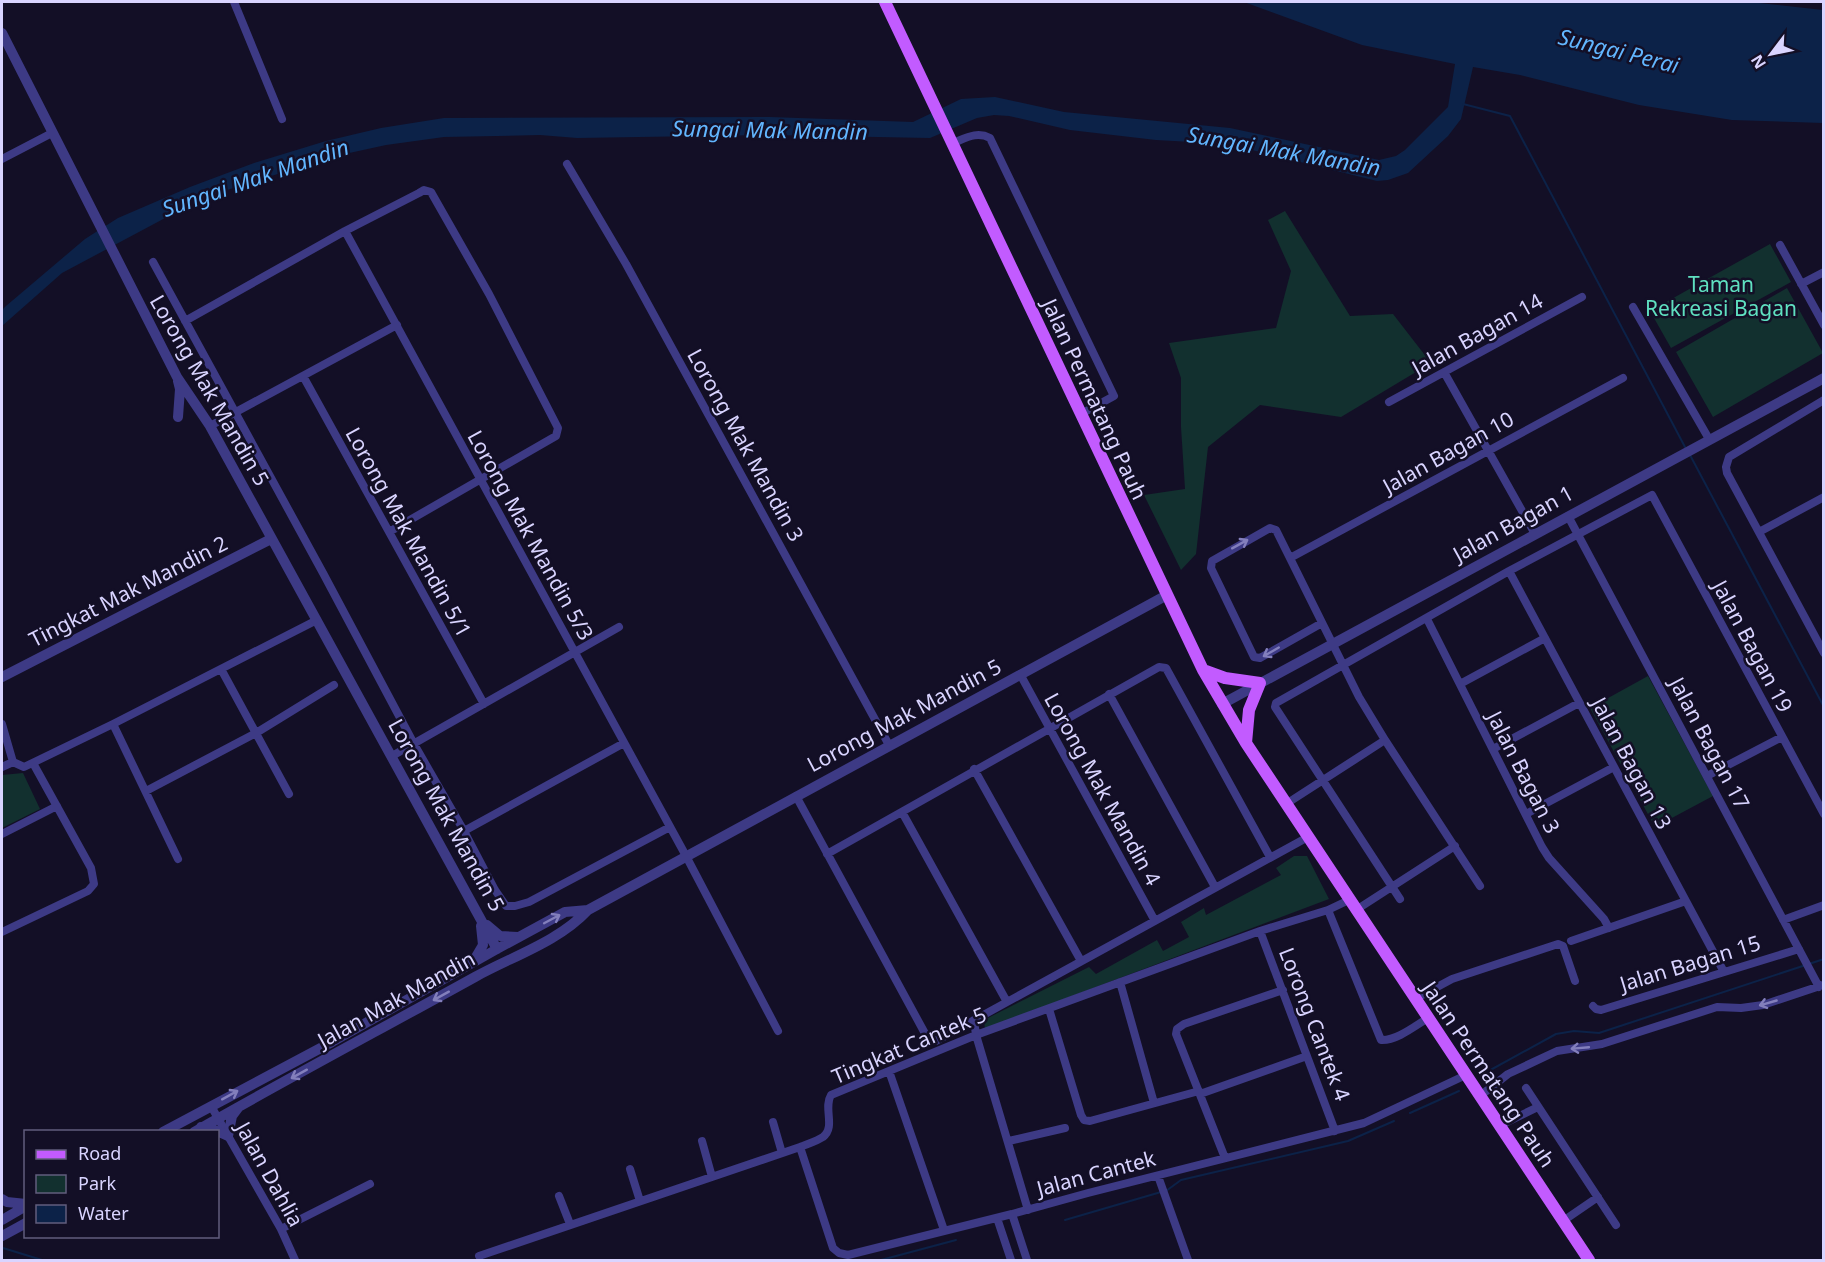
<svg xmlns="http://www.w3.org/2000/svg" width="1825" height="1262" font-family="'Noto Sans',sans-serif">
  <rect width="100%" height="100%" fill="#130f26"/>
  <path fill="#12302f" d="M 1285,211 L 1350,316 L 1393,314 L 1431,363 L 1341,417 L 1260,405 L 1208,447 L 1196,554 L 1181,570 L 1144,495 L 1185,489 L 1181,427 L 1181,378 L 1169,343 L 1276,328 L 1291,271 L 1268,220 Z
    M 1770,244 L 1791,282 L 1671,348 L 1650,311 Z
    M 1787,288 L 1823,353 L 1713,417 L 1676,352 Z
    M 1648,676 L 1713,796 L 1655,827 L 1590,708 Z
    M 23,773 L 40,809 L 2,828 L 2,775 Z
    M 1294,856 L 1307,856 L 1329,899 L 985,1029 L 984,1020 L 1089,967 L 1096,974 L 1157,940 L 1163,951 L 1189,937 L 1181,922 L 1204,908 L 1206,915 L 1281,875 L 1276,868 Z"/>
  <path fill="#0c2248" d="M 1244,2 L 1750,2 L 1823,10 L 1823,123 L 1732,120 L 1639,105 L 1520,75 L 1473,67 L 1461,119 L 1448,136 L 1408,173 L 1388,180 L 1377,181 L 1228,144 L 1156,140 L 1070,130 L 1009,116 L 994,115 L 977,118 L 930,138 L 771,135 L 577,138 L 540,135 L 444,137 L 386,145 L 331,157 L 224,191 L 197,201 L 62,273 L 2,326 L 2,310 L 6,306 L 85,239 L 118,218 L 190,187 L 254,163 L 326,141 L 381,128 L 444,118 L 770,117 L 913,122 L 961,99 L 995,97 L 1064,112 L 1230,128 L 1379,160 L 1396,156 L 1405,150 L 1448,107 L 1455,64 L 1362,45 Z"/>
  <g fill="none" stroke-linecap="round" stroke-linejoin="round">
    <path stroke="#0c2248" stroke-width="2" d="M 1463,104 L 1510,116 L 1685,447
      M 1690,455 L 1824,707
      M 1485,1073 L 1556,1034 L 1574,1031 L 1599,1033 L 1824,959
      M 1410,1113 L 1459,1091
      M 1166,1191 L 1181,1180 L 1348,1141 L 1394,1121
      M 1065,1220 L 1161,1192
      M 2,1250 L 3,1248 L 42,1260
      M 881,1260 L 956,1240"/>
    <path stroke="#3d3a85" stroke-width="8" d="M 234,2 L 282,119
      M 953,143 C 966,138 977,131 990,138 L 1114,396 L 1081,414
      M 2,159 L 52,133
      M 567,164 L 626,264 L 889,745
      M 345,231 L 686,856 L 778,1031
      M 1780,245 L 1824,325
      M 153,262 L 323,573 L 414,744 L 464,831 L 495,890 L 506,906 L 515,906 L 529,902 L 670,827
      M 1801,284 L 1824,272
      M 1633,307 L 1709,439
      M 185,321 L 345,231 L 419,193 L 424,190 L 431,192 L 489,294 L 558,428 L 556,436 L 389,532
      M 1444,372 L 1535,534
      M 303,376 L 484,704
      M 1824,400 L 1729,457 L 1726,467 L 1727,473 L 1824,653
      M 1389,402 L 1582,297
      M 210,426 L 397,325
      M 1568,516 L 1819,987
      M 1759,532 L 1824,497
      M 1290,558 L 1623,378
      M 1509,571 L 1724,972
      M 1427,619 L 1542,847 L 1549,858 L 1604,919 L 1609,928
      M 1322,623 L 1260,658 L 1254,657 L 1211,568 L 1212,561 L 1270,528 L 1276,530 L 1359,697 L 1385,740 L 1480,886
      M 221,669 L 289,794
      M 1020,674 L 1155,921
      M 1460,684 L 1545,638
      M 1109,694 L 1215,887
      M 2,724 L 13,762 L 24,767 L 113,724 L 317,620
      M 113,724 L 178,859
      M 1493,749 L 1579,703
      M 392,756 L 619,627
      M 2,767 L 13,762
      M 974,769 L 1081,961
      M 1707,776 L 1782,737
      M 146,791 L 256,733 L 334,685
      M 796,796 L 928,1039 L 936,1041 L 1308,837
      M 1286,804 L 1385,740
      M 902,812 L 1007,1002
      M 1526,814 L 1614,767
      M 464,831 L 624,743
      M 2,834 L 57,806
      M 827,854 L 1159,667 L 1166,668 L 1270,857
      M 1400,899 L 1275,707 L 1276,703 L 1509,571 L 1652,495 L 1824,814
      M 1328,910 L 1381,1040 C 1396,1041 1415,1026 1428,1018
      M 1356,910 L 1455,846
      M 1783,920 L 1824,905
      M 1260,931 L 1335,1131
      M 2,932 L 88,891 L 94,884 L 91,868 L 33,763
      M 1571,941 L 1686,901
      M 1120,982 L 1154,1103
      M 1415,999 L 1452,979 L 1558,944 L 1563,946 L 1575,981
      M 1593,1006 L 1596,1009 L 1601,1010 L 1799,949
      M 1049,1009 L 1081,1115 L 1084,1120 L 1090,1121 L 1199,1091
      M 974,1020 L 976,1035 L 1028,1210
      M 889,1071 L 944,1230
      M 1526,1088 L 1616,1225
      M 1200,1094 L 1307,1056
      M 1480,1096 L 1508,1074 L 1557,1051 L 1602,1044 L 1717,1007 L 1741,1008 L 1763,1005 L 1823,985
      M 211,1106 L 281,1229 L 295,1260
      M 773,1122 L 782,1153
      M 1499,1126 L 1538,1107
      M 702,1141 L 712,1177
      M 1009,1141 L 1065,1128
      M 800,1147 L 833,1248 L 839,1253 L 848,1255 L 1012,1214 L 1088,1193 L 1364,1123 L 1466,1075
      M 1225,1158 L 1176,1034 L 1177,1029 L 1184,1024 L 1283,990
      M 630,1169 L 640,1201
      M 1158,1176 L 1188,1260
      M 559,1196 L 570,1224
      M 1012,1214 L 1027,1260
      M 997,1218 L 1011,1260
      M 1563,1221 L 1598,1197
      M 281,1229 L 370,1184
      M 479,1256 L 800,1147 C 807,1144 817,1141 823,1137 C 836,1127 823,1108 831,1095 L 976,1035 L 1260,931 L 1328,910 L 1349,900"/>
    <path stroke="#3d3a85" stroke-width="10" d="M 2,33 L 177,377 L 210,426 L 497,949
      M 178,417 L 180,389 L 178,381
      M 2,677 L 271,539
      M 1222,704 L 1824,378
      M 487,925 L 500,936 L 518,937
      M 473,962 L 483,945 L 481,926
      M 201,1127 L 208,1127 L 228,1136 L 232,1116 L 238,1108
      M 163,1132 L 332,1042 L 497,949 L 565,912 L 588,910 L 1167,595
      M 194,1132 C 287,1079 381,1029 475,977 C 513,956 558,942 588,910
      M 2,1199 L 7,1202 L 26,1204
      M 2,1220 L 26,1206
      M 2,1236 L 26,1223"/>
    <path stroke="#c25bff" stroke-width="12" d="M 885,2 L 1203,670 L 1246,743 L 1589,1260
      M 1203,670 L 1225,678 L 1260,683 L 1249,710 L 1246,743"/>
  </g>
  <defs><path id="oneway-shaft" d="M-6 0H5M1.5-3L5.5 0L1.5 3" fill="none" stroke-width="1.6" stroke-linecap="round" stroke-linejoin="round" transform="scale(1.5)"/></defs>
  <g stroke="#837fbc">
    <use href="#oneway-shaft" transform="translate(1240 544) rotate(-29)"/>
    <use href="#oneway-shaft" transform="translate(1271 652) rotate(150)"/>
    <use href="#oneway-shaft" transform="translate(552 919) rotate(-28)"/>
    <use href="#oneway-shaft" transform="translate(441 996) rotate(151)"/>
    <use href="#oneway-shaft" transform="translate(1768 1003) rotate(164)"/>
    <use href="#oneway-shaft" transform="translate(1580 1048) rotate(175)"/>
    <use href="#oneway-shaft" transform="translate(299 1074) rotate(151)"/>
    <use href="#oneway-shaft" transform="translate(230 1095) rotate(-29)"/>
  </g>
  <g text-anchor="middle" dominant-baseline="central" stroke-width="5" stroke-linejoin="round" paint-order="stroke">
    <g font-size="21" fill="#5fe0c0" stroke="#130f26">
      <text x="1721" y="284">Taman<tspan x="1721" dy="24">Rekreasi Bagan</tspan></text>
    </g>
    <g font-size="21" fill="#d9d4ff" stroke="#130f26">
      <text transform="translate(1477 334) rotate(-29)">Jalan Bagan 14</text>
      <text transform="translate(210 390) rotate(60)">Lorong Mak Mandin 5</text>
      <text transform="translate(1095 399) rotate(65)">Jalan Permatang Pauh</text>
      <text transform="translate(746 445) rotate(61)">Lorong Mak Mandin 3</text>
      <text transform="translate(1448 452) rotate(-29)">Jalan Bagan 10</text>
      <text transform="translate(1513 523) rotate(-29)">Jalan Bagan 1</text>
      <text transform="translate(409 532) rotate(61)">Lorong Mak Mandin 5/1</text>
      <text transform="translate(531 535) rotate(61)">Lorong Mak Mandin 5/3</text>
      <text transform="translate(128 591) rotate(-27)">Tingkat Mak Mandin 2</text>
      <text transform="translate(1753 646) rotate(62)">Jalan Bagan 19</text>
      <text transform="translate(904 715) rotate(-28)">Lorong Mak Mandin 5</text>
      <text transform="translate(1710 743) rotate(62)">Jalan Bagan 17</text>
      <text transform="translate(1632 763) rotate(62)">Jalan Bagan 13</text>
      <text transform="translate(1524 772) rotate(63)">Jalan Bagan 3</text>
      <text transform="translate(1103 789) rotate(61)">Lorong Mak Mandin 4</text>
      <text transform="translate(447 815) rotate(61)">Lorong Mak Mandin 5</text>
      <text transform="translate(1690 963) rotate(-17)">Jalan Bagan 15</text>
      <text transform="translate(396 999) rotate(-29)">Jalan Mak Mandin</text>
      <text transform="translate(1315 1024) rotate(69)">Lorong Cantek 4</text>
      <text transform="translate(909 1045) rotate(-23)">Tingkat Cantek 5</text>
      <text transform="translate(1489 1074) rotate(56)">Jalan Permatang Pauh</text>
      <text transform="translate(1096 1173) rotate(-15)">Jalan Cantek</text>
      <text transform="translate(270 1174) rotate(61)">Jalan Dahlia</text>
    </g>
    <g font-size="22" font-style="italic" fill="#62b6ff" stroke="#130f26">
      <text transform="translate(1619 50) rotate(14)">Sungai Perai</text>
      <text transform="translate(770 129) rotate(1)">Sungai Mak Mandin</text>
      <text transform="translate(1284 150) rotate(10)">Sungai Mak Mandin</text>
      <text transform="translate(255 177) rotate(-19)">Sungai Mak Mandin</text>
    </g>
  </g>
  <rect width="1825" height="1262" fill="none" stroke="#d9d4ff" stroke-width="6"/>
  <rect x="24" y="1130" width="195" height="108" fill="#130f26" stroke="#625e7d" stroke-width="1.5"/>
  <rect x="36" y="1150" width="30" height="9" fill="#c25bff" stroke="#625e7d" stroke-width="1.5"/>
  <text x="78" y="1160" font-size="18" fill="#d9d4ff">Road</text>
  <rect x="36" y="1175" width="30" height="18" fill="#12302f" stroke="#625e7d" stroke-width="1.5"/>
  <text x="78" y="1190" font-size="18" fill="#d9d4ff">Park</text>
  <rect x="36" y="1205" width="30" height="18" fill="#0c2248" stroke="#625e7d" stroke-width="1.5"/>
  <text x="78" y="1220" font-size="18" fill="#d9d4ff">Water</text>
  <g transform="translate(1771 54) rotate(238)" stroke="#130f26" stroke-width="4.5" paint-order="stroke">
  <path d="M0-4.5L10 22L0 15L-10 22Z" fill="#d9d4ff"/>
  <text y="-9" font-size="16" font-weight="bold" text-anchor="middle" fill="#d9d4ff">N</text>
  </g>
</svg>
